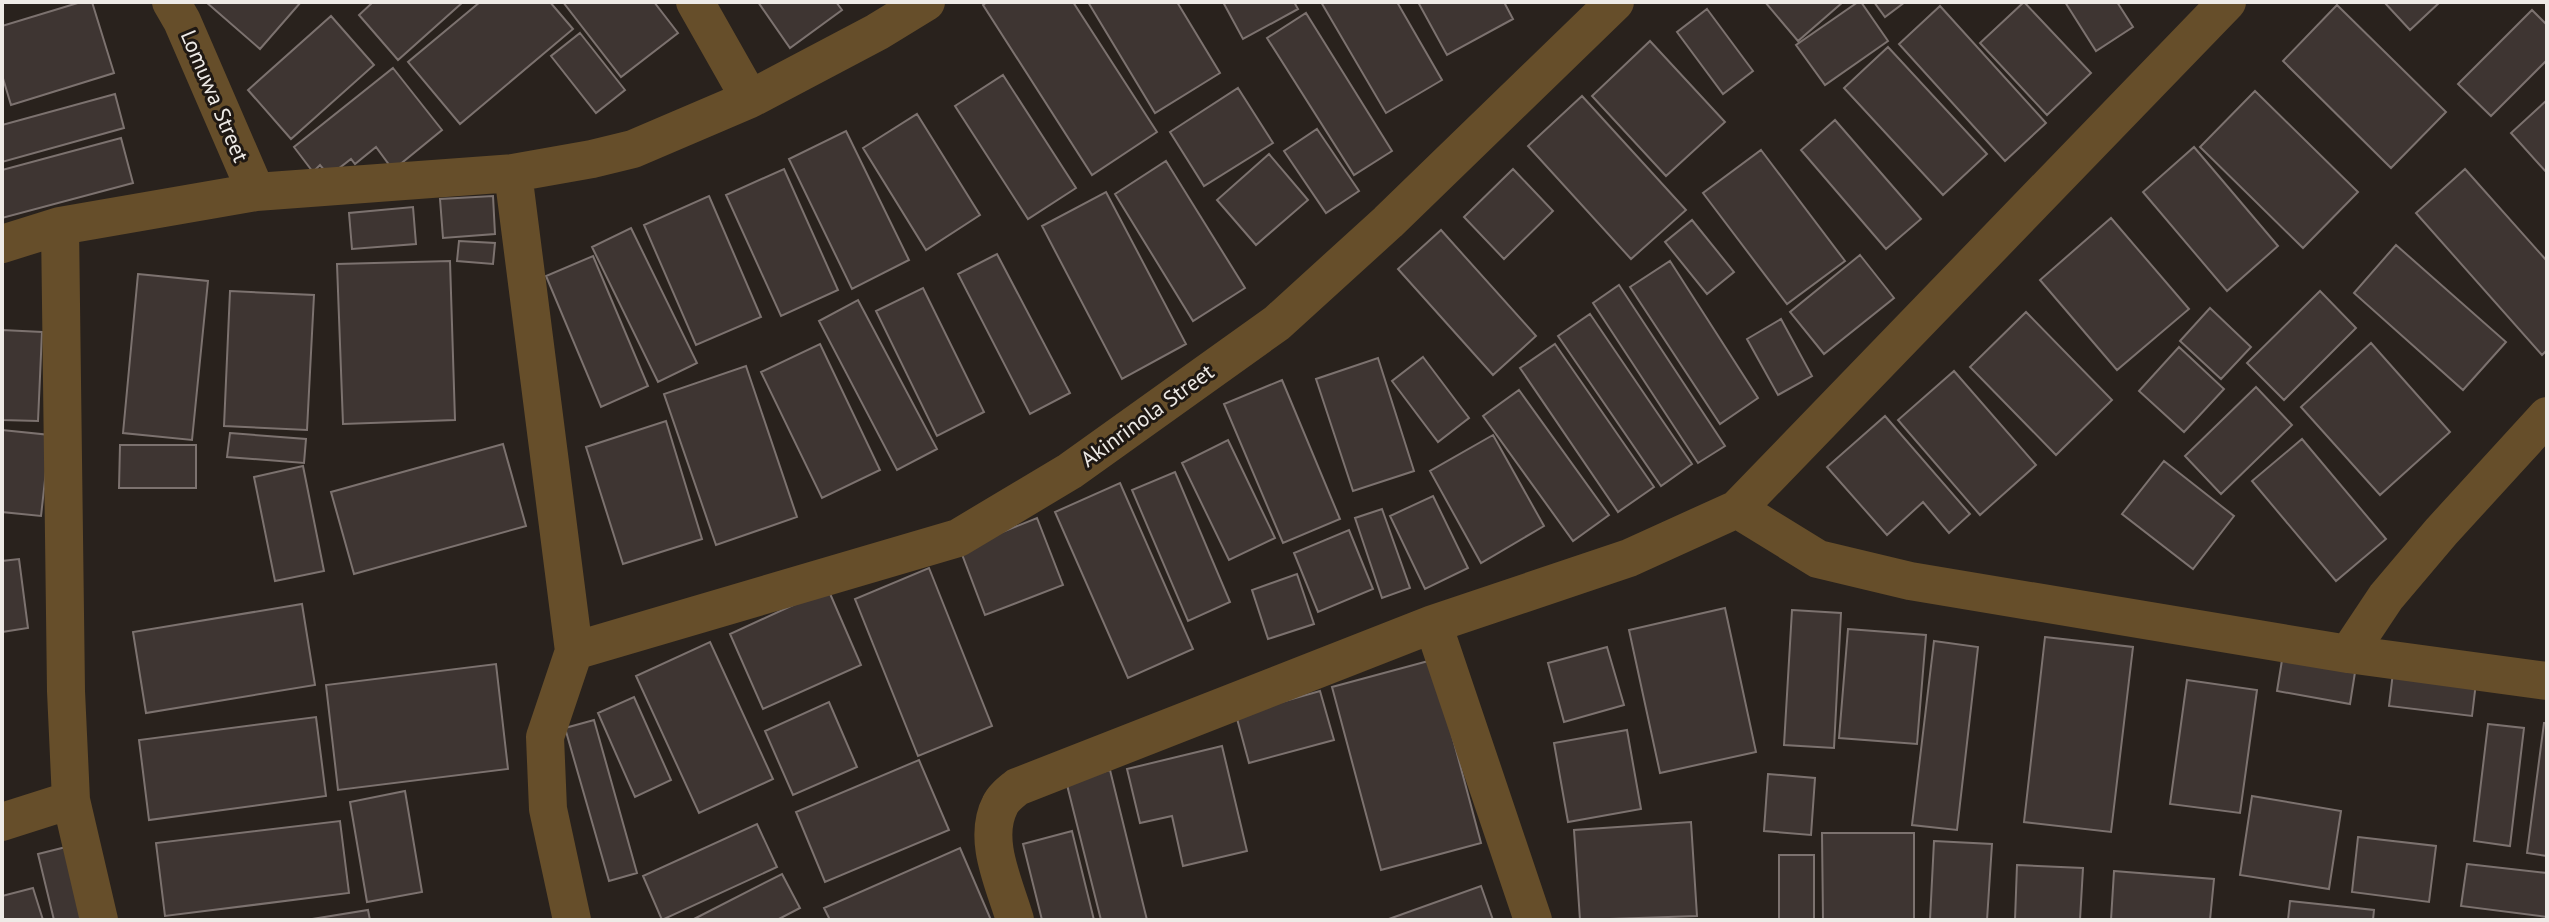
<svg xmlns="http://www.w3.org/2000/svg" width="2549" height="922" font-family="'PT Sans',sans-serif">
  <rect width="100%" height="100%" fill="#29221d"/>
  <path fill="#3e3532" stroke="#7c726f" stroke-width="2" d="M 81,2 L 92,2 L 114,73 L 11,105 L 2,75 L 2,26 Z
    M 206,2 L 301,2 L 260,49 Z
    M 373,2 L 463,2 L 398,60 L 359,15 Z
    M 480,2 L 550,2 L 573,29 L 460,124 L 408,62 Z
    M 563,2 L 654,2 L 678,33 L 621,77 Z
    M 758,2 L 836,2 L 842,10 L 790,48 Z
    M 987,2 L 1073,2 L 1157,132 L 1092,175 L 983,5 Z
    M 1088,2 L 1177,2 L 1220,73 L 1155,113 Z
    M 1223,2 L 1294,2 L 1298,9 L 1243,39 Z
    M 1321,2 L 1397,2 L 1442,80 L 1386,113 Z
    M 1418,2 L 1504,2 L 1513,19 L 1447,55 Z
    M 1765,2 L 1843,2 L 1798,41 Z
    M 1858,2 L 1861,2 L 1888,41 L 1825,85 L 1796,45 Z
    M 1874,2 L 1905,2 L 1885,17 Z
    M 2024,2 L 2091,73 L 2047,115 L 1980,43 Z
    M 2065,2 L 2117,2 L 2133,27 L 2096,51 Z
    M 2384,2 L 2440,2 L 2410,30 Z
    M 2337,5 L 2446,112 L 2391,168 L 2283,61 Z
    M 1940,6 L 2046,123 L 2005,161 L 1899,44 Z
    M 1707,9 L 1753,71 L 1723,94 L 1677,32 Z
    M 2532,10 L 2547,25 L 2547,60 L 2491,116 L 2458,84 Z
    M 1306,13 L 1392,151 L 1354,175 L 1267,38 Z
    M 331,16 L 374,65 L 291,139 L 248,90 Z
    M 580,33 L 625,90 L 596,113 L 551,56 Z
    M 1650,41 L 1725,122 L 1666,176 L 1592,96 Z
    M 1888,47 L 1987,154 L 1943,195 L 1844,88 Z
    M 393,68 L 442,130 L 393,170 L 376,147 L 355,164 L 351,159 L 329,176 L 320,165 L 313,172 L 294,147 Z
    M 1003,75 L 1076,188 L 1028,219 L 955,106 Z
    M 1238,88 L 1273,143 L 1204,186 L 1170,132 Z
    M 2255,91 L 2358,192 L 2303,248 L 2200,147 Z
    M 115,94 L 124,128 L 2,162 L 2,125 Z
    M 1582,96 L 1686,210 L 1631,259 L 1528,146 Z
    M 2547,100 L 2547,173 L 2511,133 Z
    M 917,114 L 980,215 L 926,250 L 863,148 Z
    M 1835,120 L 1921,219 L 1886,249 L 1801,150 Z
    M 1317,129 L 1359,191 L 1326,213 L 1284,151 Z
    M 846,131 L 909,260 L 852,289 L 789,159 Z
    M 121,138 L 133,183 L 2,218 L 2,170 Z
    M 2194,147 L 2278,246 L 2227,291 L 2143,192 Z
    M 1761,150 L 1845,261 L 1787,304 L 1703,193 Z
    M 1269,154 L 1308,200 L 1256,245 L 1217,200 Z
    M 1166,161 L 1245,288 L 1193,321 L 1115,194 Z
    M 784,169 L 838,290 L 781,316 L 726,195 Z
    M 1513,169 L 1553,211 L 1504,259 L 1464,217 Z
    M 2465,169 L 2547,261 L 2547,350 L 2542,355 L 2416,213 Z
    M 1106,192 L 1186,344 L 1122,379 L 1042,226 Z
    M 493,196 L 495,234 L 443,238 L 440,199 Z
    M 709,196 L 761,317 L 696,345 L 644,225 Z
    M 413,207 L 416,244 L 352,249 L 349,213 Z
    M 2111,218 L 2189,309 L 2117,370 L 2040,280 Z
    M 1692,220 L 1734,272 L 1707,294 L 1665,242 Z
    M 631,228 L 697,363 L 658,382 L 592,247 Z
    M 1441,230 L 1536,336 L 1493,375 L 1398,269 Z
    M 459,241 L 495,243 L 493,264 L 457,261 Z
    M 2396,245 L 2506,342 L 2463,390 L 2354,293 Z
    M 997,254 L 1070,393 L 1030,414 L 958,274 Z
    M 1860,255 L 1894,298 L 1824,354 L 1790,312 Z
    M 593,256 L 648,386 L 601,407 L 546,276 Z
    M 450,261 L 455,420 L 343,424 L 337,264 Z
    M 1670,261 L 1758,398 L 1720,424 L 1630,287 Z
    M 138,274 L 208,281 L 192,440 L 123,433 Z
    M 1619,285 L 1725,446 L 1698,463 L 1593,303 Z
    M 923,288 L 984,412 L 937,436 L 876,311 Z
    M 230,291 L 314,295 L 307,430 L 224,426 Z
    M 2320,291 L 2356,328 L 2284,400 L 2247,363 Z
    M 858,300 L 937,449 L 897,470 L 819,321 Z
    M 2210,308 L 2251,347 L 2221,379 L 2180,341 Z
    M 2026,312 L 2112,400 L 2056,455 L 1970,367 Z
    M 1590,314 L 1692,464 L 1661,486 L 1558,336 Z
    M 1781,319 L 1812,376 L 1778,395 L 1747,339 Z
    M 2,330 L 42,332 L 38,421 L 2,420 Z
    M 2371,343 L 2450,432 L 2380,495 L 2301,407 Z
    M 820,344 L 880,470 L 822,498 L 761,372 Z
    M 1555,344 L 1654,487 L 1618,512 L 1520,368 Z
    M 2179,347 L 2224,389 L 2184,432 L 2139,391 Z
    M 1423,357 L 1469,418 L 1438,442 L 1392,381 Z
    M 1378,358 L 1414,471 L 1353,491 L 1316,379 Z
    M 746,366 L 797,517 L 716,545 L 664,394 Z
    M 1954,371 L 2036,465 L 1980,515 L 1898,420 Z
    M 1282,380 L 1340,519 L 1283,543 L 1224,404 Z
    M 2256,387 L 2292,425 L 2221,494 L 2185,456 Z
    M 1519,390 L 1609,515 L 1573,541 L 1483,416 Z
    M 1885,416 L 1970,514 L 1949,533 L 1923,502 L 1887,535 L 1827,467 Z
    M 666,421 L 702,539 L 623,564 L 586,447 Z
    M 2,430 L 50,435 L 41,516 L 2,512 Z
    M 230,433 L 306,439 L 304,463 L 227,457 Z
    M 1493,435 L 1544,526 L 1481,563 L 1430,471 Z
    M 2302,439 L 2386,539 L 2336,581 L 2252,481 Z
    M 1228,440 L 1275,538 L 1229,560 L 1182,463 Z
    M 503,444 L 526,526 L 354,574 L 331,492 Z
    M 120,445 L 196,445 L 196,488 L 119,488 Z
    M 2164,461 L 2234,516 L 2193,569 L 2122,514 Z
    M 303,466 L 324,571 L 275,581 L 254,477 Z
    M 1175,472 L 1230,602 L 1188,621 L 1132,490 Z
    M 1120,483 L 1193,649 L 1128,678 L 1055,512 Z
    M 1433,496 L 1468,568 L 1425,589 L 1390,516 Z
    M 1382,509 L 1410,588 L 1382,598 L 1355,518 Z
    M 1037,518 L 1063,585 L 985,615 L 960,549 Z
    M 1349,530 L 1373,589 L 1318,612 L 1294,553 Z
    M 19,559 L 28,628 L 2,632 L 2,561 Z
    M 929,568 L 992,726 L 918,756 L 855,599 Z
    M 1297,574 L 1314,624 L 1268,639 L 1252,590 Z
    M 828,589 L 861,665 L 763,709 L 730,634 Z
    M 302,604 L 315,685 L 146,713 L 133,632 Z
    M 1725,608 L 1756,752 L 1660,773 L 1629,630 Z
    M 1792,610 L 1841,613 L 1834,748 L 1784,745 Z
    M 1848,629 L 1926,635 L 1917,744 L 1839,738 Z
    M 2045,637 L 2133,647 L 2111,832 L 2024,822 Z
    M 1934,641 L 1978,647 L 1957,830 L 1912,825 Z
    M 710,642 L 773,779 L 699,813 L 636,676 Z
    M 1607,647 L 1624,705 L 1564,722 L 1548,663 Z
    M 2283,654 L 2356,666 L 2350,704 L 2277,691 Z
    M 1432,660 L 1481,843 L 1381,870 L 1332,687 Z
    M 496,664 L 508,769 L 338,790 L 326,685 Z
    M 2394,664 L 2477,674 L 2472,716 L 2389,706 Z
    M 2187,680 L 2257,690 L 2240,813 L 2170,804 Z
    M 1320,691 L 1334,740 L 1249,763 L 1236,715 Z
    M 634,697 L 671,780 L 635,797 L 598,713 Z
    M 829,702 L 857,767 L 793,795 L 765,731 Z
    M 316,717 L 326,796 L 149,820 L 139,740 Z
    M 594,720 L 637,873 L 609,881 L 565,728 Z
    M 2544,723 L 2547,723 L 2547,856 L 2527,853 Z
    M 2488,724 L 2524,728 L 2510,846 L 2474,841 Z
    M 1627,730 L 1641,809 L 1568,822 L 1554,743 Z
    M 1222,746 L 1247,851 L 1183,866 L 1172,816 L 1140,823 L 1127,769 Z
    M 919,760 L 949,830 L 825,882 L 796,812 Z
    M 1110,770 L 1147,920 L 1101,920 L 1066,781 Z
    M 1768,774 L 1815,778 L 1811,835 L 1764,831 Z
    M 405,791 L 422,892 L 367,902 L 350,802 Z
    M 2252,796 L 2341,811 L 2329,889 L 2240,875 Z
    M 340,821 L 349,893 L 165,916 L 156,843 Z
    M 1691,822 L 1697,916 L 1580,920 L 1574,830 Z
    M 757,824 L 777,867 L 662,920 L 643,876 Z
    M 1072,831 L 1094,920 L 1042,920 L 1023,844 Z
    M 1822,833 L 1914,833 L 1914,920 L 1823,920 Z
    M 2358,837 L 2436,846 L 2429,902 L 2352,892 Z
    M 1934,841 L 1992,844 L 1987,920 L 1930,920 Z
    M 70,846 L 88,920 L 54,920 L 38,854 Z
    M 960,848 L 991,920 L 830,920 L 824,908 Z
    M 1779,855 L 1814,855 L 1814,920 L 1779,920 Z
    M 2467,864 L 2547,873 L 2547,917 L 2461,906 Z
    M 2017,865 L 2083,868 L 2080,920 L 2015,920 Z
    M 2114,871 L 2214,879 L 2210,920 L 2111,920 Z
    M 782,874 L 800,908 L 777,920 L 692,920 Z
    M 1481,886 L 1493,920 L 1386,920 Z
    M 33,888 L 43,920 L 2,920 L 2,896 Z
    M 2290,901 L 2374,910 L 2373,920 L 2288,920 Z
    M 368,910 L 370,920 L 306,920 Z"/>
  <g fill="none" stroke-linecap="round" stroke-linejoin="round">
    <path stroke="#664e2a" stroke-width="38" d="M 171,2 L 182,21 L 256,192
      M 695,2 L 750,99
      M 513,173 L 574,651 L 545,737 L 548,809 L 572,920
      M 60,226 L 66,691 L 71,800 L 99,920
      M 2,244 L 60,226 L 256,192 L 513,173 L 592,159 L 633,149 L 750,99 L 877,32 L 926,2
      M 1737,509 L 1818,559 L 1910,581 L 2348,654 L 2547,681
      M 1433,624 L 1533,920
      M 574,651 L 958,538 L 1070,471 L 1277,323 L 1388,222 L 1615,2
      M 2348,654 L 2386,597 L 2441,532 L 2547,416
      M 2,822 L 71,800
      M 1015,920 C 1005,885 982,840 1000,805 C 1003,798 1011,792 1017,787 L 1433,624 L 1629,558 L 1737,509 L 2227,2"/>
  </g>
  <g text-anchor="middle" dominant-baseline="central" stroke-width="6" stroke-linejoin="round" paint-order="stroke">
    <g font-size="22" fill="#eeeae6" stroke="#1f1813">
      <text transform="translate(215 96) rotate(67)">Lomuwa Street</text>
      <text transform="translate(1147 415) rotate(-36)">Akinrinola Street</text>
    </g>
  </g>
  <rect width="2549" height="922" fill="none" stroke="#eeeae6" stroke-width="8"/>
</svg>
